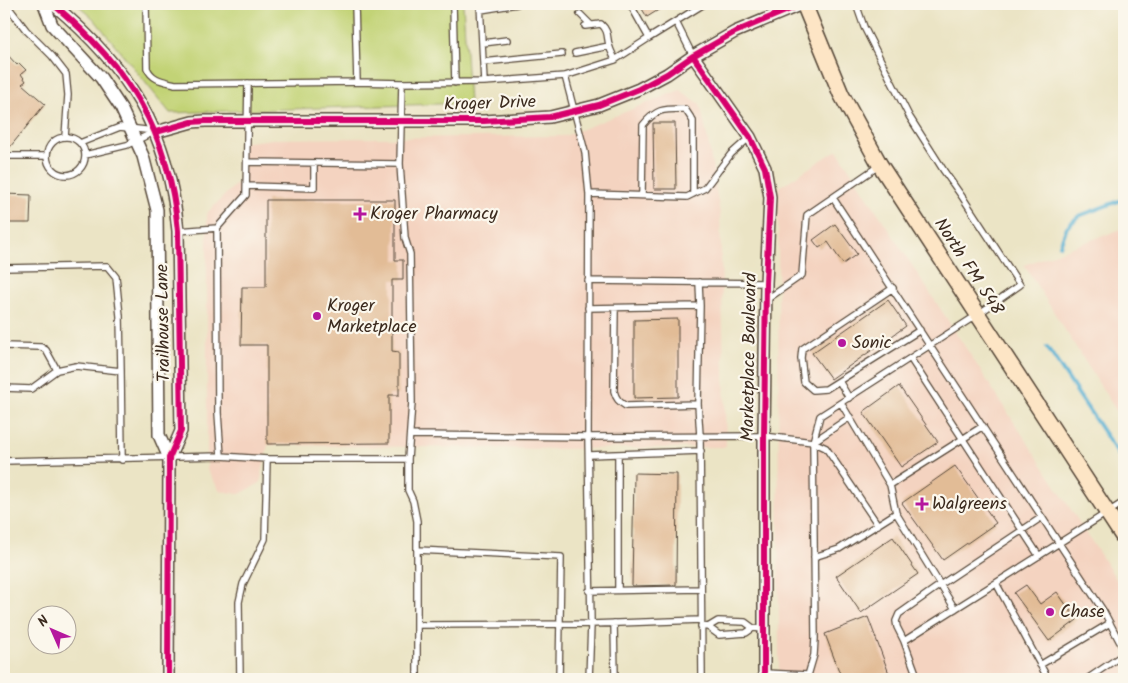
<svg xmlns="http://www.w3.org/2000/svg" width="1128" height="683" font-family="Kalam,sans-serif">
  <rect width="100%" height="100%" fill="#fbf7ec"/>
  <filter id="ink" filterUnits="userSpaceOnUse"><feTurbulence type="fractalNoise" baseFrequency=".02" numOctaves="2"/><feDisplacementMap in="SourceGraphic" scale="10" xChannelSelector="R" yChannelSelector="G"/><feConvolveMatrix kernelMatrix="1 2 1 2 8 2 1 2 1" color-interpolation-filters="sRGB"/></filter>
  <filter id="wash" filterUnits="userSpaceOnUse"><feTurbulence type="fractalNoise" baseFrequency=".0096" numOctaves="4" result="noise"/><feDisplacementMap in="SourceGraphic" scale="20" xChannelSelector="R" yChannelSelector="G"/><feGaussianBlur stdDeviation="1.12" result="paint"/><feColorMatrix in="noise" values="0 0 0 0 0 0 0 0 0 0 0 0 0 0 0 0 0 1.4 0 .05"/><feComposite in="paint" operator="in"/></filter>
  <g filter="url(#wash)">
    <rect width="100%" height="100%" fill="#ebe4c5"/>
    <path fill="#f4d3c0" d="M 680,90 L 700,104 L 709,146 L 720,214 L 726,447 L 552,449 L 268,445 L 260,483 L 240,494 L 220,491 L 207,470 L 207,213 L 239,181 L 239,143 L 272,139 L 565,136 Z
      M 837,150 L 1124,591 L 1124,679 L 779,679 L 778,188 Z
      M 1124,228 L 1124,423 L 1024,265 Z"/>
    <path fill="#c2d376" stroke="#7e7e4a" d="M 77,4 L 463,4 L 469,103 L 170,113 L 94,19 Z"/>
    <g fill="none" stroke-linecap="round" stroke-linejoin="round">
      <path stroke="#53aed1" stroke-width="4" d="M 1060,245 L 1067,227 L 1079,216 L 1124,199
        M 1047,347 L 1124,463"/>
    </g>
    <g id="blocks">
      <path fill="#e2bc96" d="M 639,4 L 668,4 L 647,17 Z
        M 4,51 L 17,65 L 19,63 L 26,70 L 21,74 L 26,81 L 22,84 L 45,104 L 10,147 L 4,142 L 4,105 L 10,98 L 4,91 Z
        M 653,123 L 675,123 L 676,189 L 654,189 Z
        M 4,194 L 31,195 L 30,223 L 4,223 Z
        M 266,200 L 395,200 L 395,260 L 403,260 L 403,280 L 392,280 L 392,351 L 399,352 L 399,395 L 389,395 L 389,443 L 267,444 L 267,345 L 241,345 L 242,287 L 266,287 Z
        M 835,224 L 857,254 L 843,264 L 828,242 L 819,248 L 813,240 Z
        M 888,300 L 906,326 L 831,379 L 812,353 Z
        M 678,319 L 678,397 L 634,398 L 634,320 Z
        M 899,386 L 938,442 L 901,467 L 863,412 Z
        M 955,466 L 996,523 L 943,560 L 902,503 Z
        M 634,473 L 677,474 L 676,585 L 632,586 Z
        M 893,537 L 918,574 L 861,613 L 836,576 Z
        M 1026,585 L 1040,604 L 1057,592 L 1077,620 L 1049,641 L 1014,593 Z
        M 868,617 L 891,679 L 842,679 L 825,634 Z"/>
    </g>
  </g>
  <g filter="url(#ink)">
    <use href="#blocks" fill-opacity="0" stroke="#554637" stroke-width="1"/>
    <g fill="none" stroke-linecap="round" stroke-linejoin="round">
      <defs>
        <path id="lane" d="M 6,4 L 26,30 L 52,56 L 66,74 L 68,95 L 65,137
          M 146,4 L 147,68 C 152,80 163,81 175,84 L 357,82
          M 453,4 L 455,83
          M 480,4 L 484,82 L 565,76 L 585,152 L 589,194 L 588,437 L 591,624 L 701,620
          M 630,4 L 649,38 L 704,4
          M 481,10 L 517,4
          M 580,14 L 591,25
          M 676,22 L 693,56
          M 483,43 L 507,40
          M 575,53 L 609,46
          M 615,60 L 649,38
          M 483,62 L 562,54
          M 565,76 L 615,60 C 614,56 611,52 610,48 C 606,38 610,32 601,24 L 585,26
          M 402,83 L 484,82
          M47 156a19 19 0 1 1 38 0a19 19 0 1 1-38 0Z
          M 80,143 L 120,127 L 154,131
          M 85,155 L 127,145 L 154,132
          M 4,156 L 47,156
          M 248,162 L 400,164
          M 247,186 L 314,188 L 314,164
          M 589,194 L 687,197 L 705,188 L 731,154 L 750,137
          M 642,195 L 643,125 C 657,108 664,109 685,109 L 693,121 L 693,194
          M 833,198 L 1104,612 L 1124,650
          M 178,231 L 217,228
          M 4,268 L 107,266 L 116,277 L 120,316 L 121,371 L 76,366 L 57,370 L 31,389 L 4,388
          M 588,281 L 766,283
          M 893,288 L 802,349 L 801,358 L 804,382 L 813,390 L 826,389 L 920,330
          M 766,300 L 802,275 L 807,215 L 880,165
          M 588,308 L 700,306 L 699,282
          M 615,308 L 614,391 C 616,399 619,402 626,406 L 698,404 L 700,436 L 702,679
          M 4,346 L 41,347 L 46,350 L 57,370
          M 910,358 L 1039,556
          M 121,371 L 122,460
          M 839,381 L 849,398
          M 841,403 L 890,485 L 896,513 L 955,609
          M 698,404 L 700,306
          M 410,435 L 588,437 L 764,436 L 813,442 L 820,416 L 977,315 L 1020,285 L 963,198 L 944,171 L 909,116 L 864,27 L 856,4
          M 813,442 L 826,448 L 878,525
          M 618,454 L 618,590
          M 589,455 L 701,451
          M 221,456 L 267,459 L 408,459 L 412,402 L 410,254 L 405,238 L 400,164 L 402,83 L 357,82 L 355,4
          M 408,459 L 408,490 L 413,501 L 417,521 L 417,679
          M 4,461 L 221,456 L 218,413 L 217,228 L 246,195 L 248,83
          M 890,485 L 983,426
          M 417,550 L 561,557 L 559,679
          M 814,557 L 839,549 L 896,513
          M 996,583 L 1048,679
          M 589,591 L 701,589
          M 614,623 L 615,679
          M 417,625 L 591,624 L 589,679
          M 701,626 L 708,627 L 719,635 L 746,633 L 753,628 L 764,629
          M 708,627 L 718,621 L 745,622 L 753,628
          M 904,641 L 897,627 L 896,621 L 899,614 L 940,585 L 1042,517
          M 1040,665 L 1110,623
          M 764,673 L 807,675
          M 240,679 L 239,602 L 243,584 L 265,539 L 267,459
          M 807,679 L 814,655 L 815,638 L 813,442 L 850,417
          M 918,679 L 904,641 L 1124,502
          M 1087,679 L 1124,654"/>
        <path id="street" d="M 44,4 L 52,25 L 101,78 L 121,108 L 143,156 L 157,210 L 159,435 L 169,458
          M 53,4 C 129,68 169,130 178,231 L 181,431 L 169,458 L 168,679
          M 693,56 L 750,137 L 765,168 L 770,197 L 766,283 L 764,436 L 764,679
          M 156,132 L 192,122 L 205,121 L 484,121 L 550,117 L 599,105 L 639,89 L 667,74 L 693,56 L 735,32 L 802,4"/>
        <path id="secondary" d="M 804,4 L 841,94 L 880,165 L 1124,538"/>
      </defs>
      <use href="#lane" stroke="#554637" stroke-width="8"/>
      <use href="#street" stroke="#554637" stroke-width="14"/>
      <use href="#secondary" stroke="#554637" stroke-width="18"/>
      <use href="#lane" stroke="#fff" stroke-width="5.5"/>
      <use href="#street" stroke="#fff" stroke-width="11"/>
      <use href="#secondary" stroke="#fde5c5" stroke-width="15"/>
      <defs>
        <path id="cycleway" d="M 53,4 C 129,68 169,130 178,231 L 181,431 L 169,458 L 168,679
          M 693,56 L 750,137 L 765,168 L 770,197 L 766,283 L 764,436 L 764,679
          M 156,132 L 192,122 L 205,121 L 484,121 L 550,117 L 599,105 L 639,89 L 667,74 L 693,56 L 735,32 L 802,4"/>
      </defs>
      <use href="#cycleway" stroke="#fbf7ec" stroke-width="9"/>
      <use href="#cycleway" stroke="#d6006c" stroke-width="6"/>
    </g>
  </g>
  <g fill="#b5179e" stroke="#fbf7ec" stroke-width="2">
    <path d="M357.5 206.5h5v5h5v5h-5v5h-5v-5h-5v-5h5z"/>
    <circle cx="317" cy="316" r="5"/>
    <circle cx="842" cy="343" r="5"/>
    <path d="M919.5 496.5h5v5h5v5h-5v5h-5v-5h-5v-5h5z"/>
    <circle cx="1050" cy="612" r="5"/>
  </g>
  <g text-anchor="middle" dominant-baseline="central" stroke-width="4.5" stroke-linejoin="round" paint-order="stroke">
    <g font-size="18" fill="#3b2a1e" stroke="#fbf7ec">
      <text transform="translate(490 104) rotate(-2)">Kroger Drive</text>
      <text transform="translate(968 267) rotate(57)">North FM 548</text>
      <text transform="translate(164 323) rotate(-91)">Trailhouse Lane</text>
      <text transform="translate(750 357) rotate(-89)">Marketplace Boulevard</text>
    </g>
    <g font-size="18" fill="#3b2a1e" stroke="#fbf7ec" text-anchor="start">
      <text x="370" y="214">Kroger Pharmacy</text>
      <text x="327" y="306">Kroger<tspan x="327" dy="21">Marketplace</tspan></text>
      <text x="852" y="343">Sonic</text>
      <text x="932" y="504">Walgreens</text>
      <text x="1060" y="612">Chase</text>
    </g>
  </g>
  <rect width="1128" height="683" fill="none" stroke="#fbf7ec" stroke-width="20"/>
  <g transform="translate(52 630) rotate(315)"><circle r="24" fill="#fbf7ec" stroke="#aea59a"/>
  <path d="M0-4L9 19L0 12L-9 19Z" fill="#b5179e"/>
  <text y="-8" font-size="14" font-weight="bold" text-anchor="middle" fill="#3b2a1e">N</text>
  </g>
</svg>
